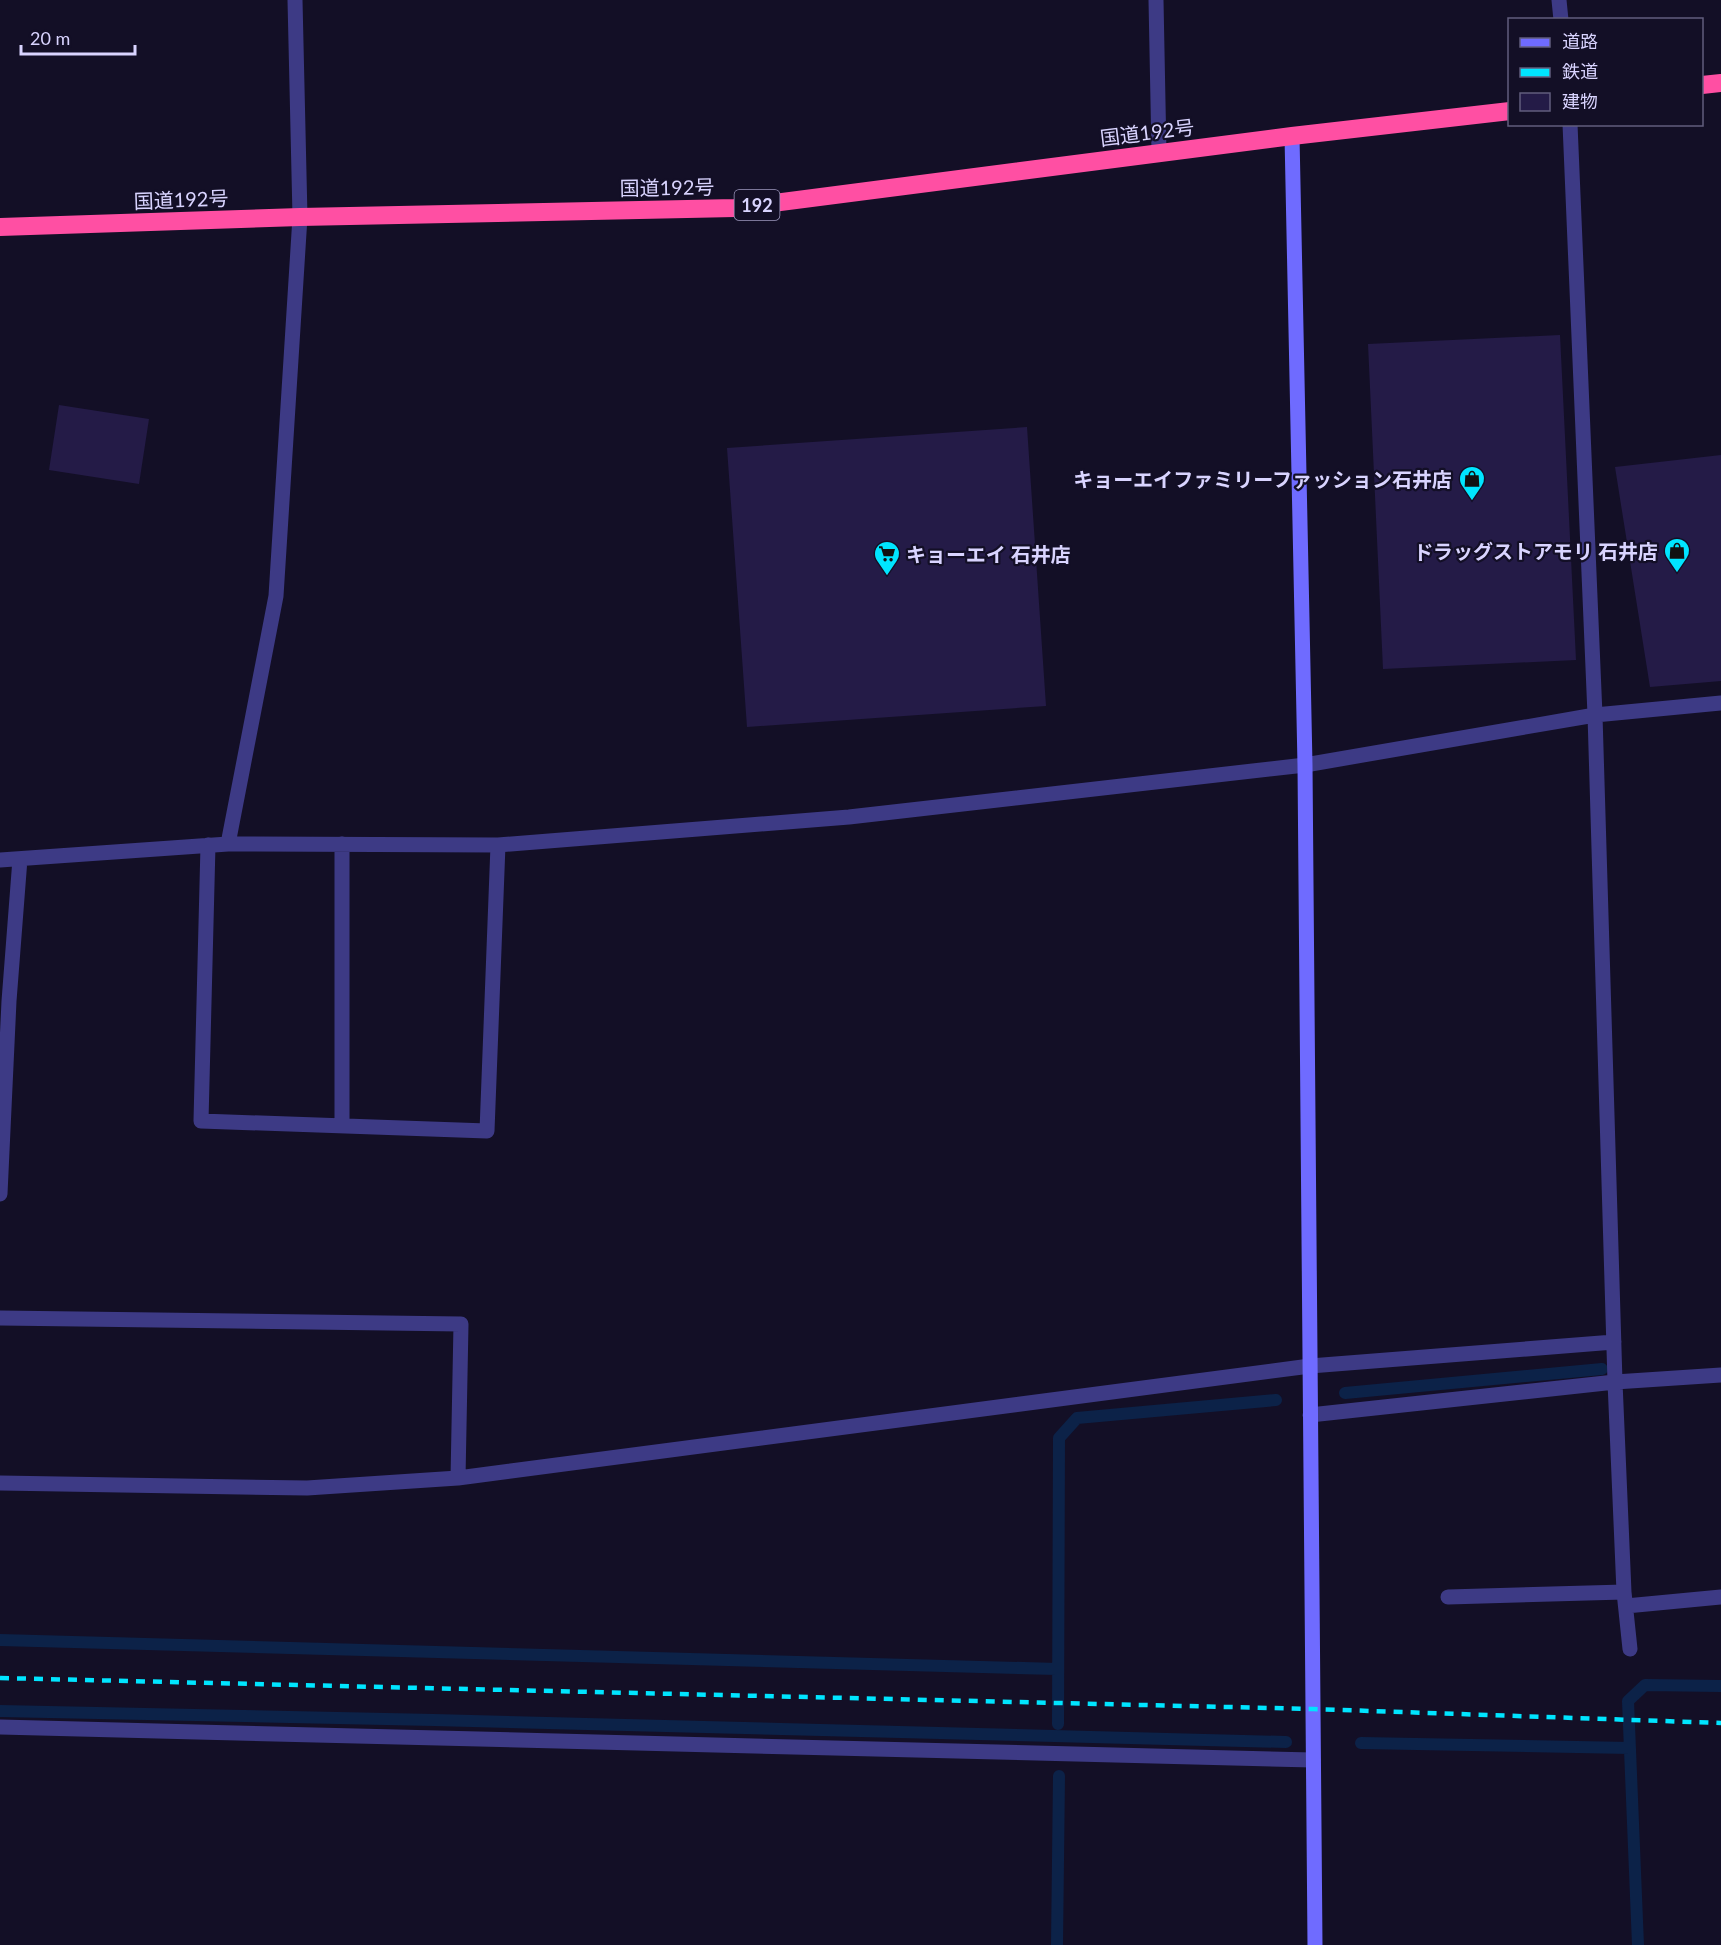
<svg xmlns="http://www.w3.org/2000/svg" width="1721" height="1945" font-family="Lato,'Noto Sans JP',sans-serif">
  <rect width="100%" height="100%" fill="#130f26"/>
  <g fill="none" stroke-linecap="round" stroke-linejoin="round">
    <path stroke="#0c2248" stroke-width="12" d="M 1345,1393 L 1602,1369
      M 0,1640 L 1057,1669
      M 0,1711 L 434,1720 L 1286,1742
      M 1058,1724 L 1059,1438 L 1077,1418 L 1276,1400
      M 1361,1743 L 1630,1748
      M 1057,1945 L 1059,1776
      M 1638,1945 L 1628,1701 L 1645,1685 L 1721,1686"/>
  </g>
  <path fill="#241b47" d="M 1560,335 L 1576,660 L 1383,669 L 1368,344 Z
    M 59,405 L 149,419 L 139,484 L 49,470 Z
    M 1027,427 L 1046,706 L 747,727 L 727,448 Z
    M 1721,455 L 1721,681 L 1650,687 L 1615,467 Z"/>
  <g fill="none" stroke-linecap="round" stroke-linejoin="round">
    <path stroke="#3d3a85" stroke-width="15" d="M 1156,0 L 1159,153
      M 1559,0 L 1561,20
      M 1570,124 L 1595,715 L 1615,1382 L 1624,1592 L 1630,1649
      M 228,844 L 276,596 L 300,217 L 295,0
      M 208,845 L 201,1121 L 487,1131 L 498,845
      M 0,860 L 228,844 L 498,845 L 849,817 L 1305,765 L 1595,715 L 1721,703
      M 342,1126 L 342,844
      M 0,1194 L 9,1001 L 20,859
      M 0,1318 L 461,1324 L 458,1478
      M 1310,1415 L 1615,1382 L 1721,1375
      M 0,1483 L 307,1488 L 458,1478 L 1310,1366 L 1614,1342
      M 1448,1597 L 1624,1592
      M 1626,1606 L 1721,1597
      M 0,1727 L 1313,1760"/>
    <path stroke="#6f6bff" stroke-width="15" d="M 1292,136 L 1305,765 L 1315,1945"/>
    <path stroke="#ff4fa3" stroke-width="18" d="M 1702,85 L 1721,83
      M 0,227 L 300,217 L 735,208 L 1292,136 L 1510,111"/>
    <path stroke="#00e5ff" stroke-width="4.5" stroke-dasharray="9 8" stroke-linecap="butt" d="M 0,1678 L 1313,1709 L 1721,1723"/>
  </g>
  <defs>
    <symbol id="shop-pin" viewBox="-11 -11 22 30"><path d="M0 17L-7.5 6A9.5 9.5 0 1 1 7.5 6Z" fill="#00e5ff" stroke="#130f26"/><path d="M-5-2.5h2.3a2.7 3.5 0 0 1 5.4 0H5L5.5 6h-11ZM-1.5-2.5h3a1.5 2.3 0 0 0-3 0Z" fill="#111"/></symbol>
    <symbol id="supermarket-pin" viewBox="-11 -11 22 30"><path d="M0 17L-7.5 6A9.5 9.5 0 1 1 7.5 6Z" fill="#00e5ff" stroke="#130f26"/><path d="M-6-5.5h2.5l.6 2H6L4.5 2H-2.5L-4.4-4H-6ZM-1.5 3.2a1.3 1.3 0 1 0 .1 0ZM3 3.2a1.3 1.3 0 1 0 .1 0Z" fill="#111"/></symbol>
  </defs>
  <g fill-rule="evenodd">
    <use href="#shop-pin" x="1457" y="464" width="30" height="40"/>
    <use href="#shop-pin" x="1662" y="536" width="30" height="40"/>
    <use href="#supermarket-pin" x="872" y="539" width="30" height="40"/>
  </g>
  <g text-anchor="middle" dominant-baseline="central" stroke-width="4.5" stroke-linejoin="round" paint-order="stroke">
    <rect fill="#130f26" stroke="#9e99be" stroke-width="1.5" x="734.5" y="190" width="45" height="30" rx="4.5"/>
    <g font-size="18" font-weight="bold" fill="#d9d4ff">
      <text x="757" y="205">192</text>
    </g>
    <g font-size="20" fill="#d9d4ff" stroke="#130f26">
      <text transform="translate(1147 132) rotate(-7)">国道192号</text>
      <text transform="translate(667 187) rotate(-1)">国道192号</text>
      <text transform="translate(181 199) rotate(-2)">国道192号</text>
    </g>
    <g font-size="20" font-weight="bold" fill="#d9d4ff" stroke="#130f26" text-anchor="end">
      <text x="1452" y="479">キョーエイファミリーファッション石井店</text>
      <text x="1658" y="551">ドラッグストアモリ 石井店</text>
      <text x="906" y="554" text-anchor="start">キョーエイ 石井店</text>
    </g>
  </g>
  <rect x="1508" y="18" width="195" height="108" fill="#130f26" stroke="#625e7d" stroke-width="1.5"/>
  <rect x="1520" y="38" width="30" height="9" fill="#6f6bff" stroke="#625e7d" stroke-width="1.5"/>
  <text x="1562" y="48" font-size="18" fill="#d9d4ff">道路</text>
  <rect x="1520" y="68" width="30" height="9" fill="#00e5ff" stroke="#625e7d" stroke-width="1.5"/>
  <text x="1562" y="78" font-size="18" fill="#d9d4ff">鉄道</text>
  <rect x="1520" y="93" width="30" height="18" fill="#241b47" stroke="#625e7d" stroke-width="1.5"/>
  <text x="1562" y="108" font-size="18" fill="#d9d4ff">建物</text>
  <path d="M21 45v9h114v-9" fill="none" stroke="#d9d4ff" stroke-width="3"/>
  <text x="30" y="45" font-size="18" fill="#d9d4ff" stroke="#130f26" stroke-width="4.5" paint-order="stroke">20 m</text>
</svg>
